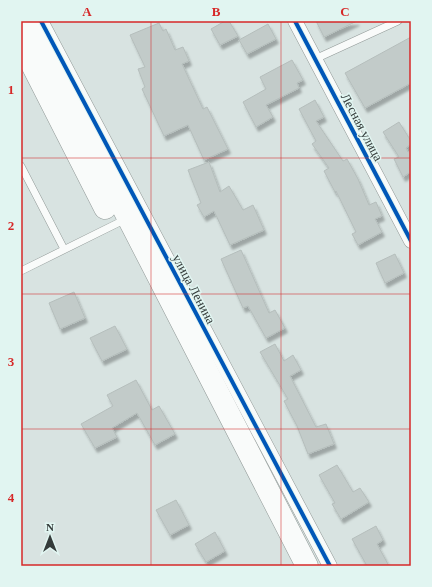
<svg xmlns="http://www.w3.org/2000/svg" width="432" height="587" font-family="Georgia,serif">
  <defs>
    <filter id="shadow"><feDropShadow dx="2.5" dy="4.5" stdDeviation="1" flood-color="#0004"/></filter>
  </defs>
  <rect width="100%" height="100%" fill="#d8e3e1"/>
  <path fill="#c2cbc9" stroke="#b5bebc" filter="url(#shadow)" d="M 225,21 L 229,21 L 238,36 L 220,45 L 211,29 Z
    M 316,21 L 357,21 L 324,37 Z
    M 159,23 L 163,31 L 166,29 L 175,50 L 183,47 L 189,61 L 182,64 L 203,109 L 207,107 L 228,149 L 204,160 L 188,125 L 164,136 L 142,89 L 145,87 L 138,69 L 145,67 L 130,35 Z
    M 268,24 L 276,39 L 247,54 L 239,40 Z
    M 411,37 L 411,83 L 365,108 L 345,73 Z
    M 292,60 L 303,80 L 297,83 L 299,88 L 266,105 L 273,117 L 256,127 L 243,102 L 266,89 L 260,77 Z
    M 315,100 L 324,117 L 316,121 L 343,161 L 347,159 L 358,179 L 369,205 L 376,202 L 382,216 L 375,219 L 382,232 L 358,245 L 352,234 L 356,232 L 336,191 L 335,192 L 324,171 L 329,168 L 312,144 L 316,141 L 299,109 Z
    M 399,122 L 411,141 L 411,144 L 406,148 L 408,152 L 411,150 L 411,175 L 409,173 L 403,177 L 394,159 L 399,157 L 383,132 Z
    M 209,162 L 220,192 L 229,186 L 243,210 L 253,205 L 264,230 L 230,245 L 214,211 L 204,217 L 197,205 L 201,203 L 188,170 Z
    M 241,250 L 269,313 L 275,310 L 285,328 L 266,338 L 248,306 L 243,308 L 221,259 Z
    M 395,254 L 404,273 L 385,283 L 376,263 Z
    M 74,292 L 85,318 L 60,329 L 49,303 Z
    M 115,326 L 127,349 L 102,361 L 90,338 Z
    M 275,344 L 284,361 L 293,355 L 301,370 L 290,376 L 316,427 L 326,424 L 334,444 L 308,454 L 297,426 L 284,401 L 288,399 L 260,352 Z
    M 136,380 L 152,410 L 159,406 L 175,434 L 155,445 L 137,413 L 112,428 L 117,437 L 95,448 L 81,424 L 113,406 L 107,395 Z
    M 337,465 L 353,492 L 360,488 L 369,502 L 341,519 L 332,504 L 335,503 L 319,475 Z
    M 176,500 L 189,525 L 170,535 L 156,510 Z
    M 376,526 L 383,540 L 377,544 L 389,566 L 367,566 L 352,539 Z
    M 215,532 L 225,551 L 206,562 L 195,544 Z"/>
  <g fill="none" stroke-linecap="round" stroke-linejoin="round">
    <defs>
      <path id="service" d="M 315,59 L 398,21
        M 21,166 L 64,249
        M 21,271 L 126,219"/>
      <path id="minor" d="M 41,21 L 330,566
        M 295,21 L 411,241"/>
      <path id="primary" d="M 27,21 L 307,566
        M 21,43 L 105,208"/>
    </defs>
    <use href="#service" stroke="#919997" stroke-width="8"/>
    <use href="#minor" stroke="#919997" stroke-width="15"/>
    <use href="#primary" stroke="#919997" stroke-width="23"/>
    <use href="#service" stroke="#f9fbfa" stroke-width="7"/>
    <use href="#minor" stroke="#f9fbfa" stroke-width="14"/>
    <use href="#primary" stroke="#f9fbfa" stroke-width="22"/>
    <defs>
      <path id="cycleway" d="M 41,21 L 330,566
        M 295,21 L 411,241"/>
    </defs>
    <use href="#cycleway" stroke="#e1f5f1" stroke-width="6"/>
    <use href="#cycleway" stroke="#0057b8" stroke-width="4"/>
  </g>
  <path fill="none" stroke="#d62828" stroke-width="1" stroke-opacity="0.55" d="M 151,21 L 151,566M 281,21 L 281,566M 21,158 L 411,158M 21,294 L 411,294M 21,429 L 411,429"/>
  <g text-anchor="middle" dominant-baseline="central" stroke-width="3" stroke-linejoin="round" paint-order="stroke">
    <g font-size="13" fill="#343b3a" stroke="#e1f5f1">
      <text transform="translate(362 127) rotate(62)">Лесная улица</text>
      <text transform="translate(194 289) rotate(62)">улица Ленина</text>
    </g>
  </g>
  <rect width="432" height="587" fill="none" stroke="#e1f5f1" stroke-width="44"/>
  <g transform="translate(50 537)" stroke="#e1f5f1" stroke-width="3" paint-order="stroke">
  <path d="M0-3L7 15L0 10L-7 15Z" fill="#343b3a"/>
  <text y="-6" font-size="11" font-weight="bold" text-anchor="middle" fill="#343b3a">N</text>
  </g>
  <rect x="22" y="22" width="388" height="543" fill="none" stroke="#d62828" stroke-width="1.5"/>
  <g font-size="13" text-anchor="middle" font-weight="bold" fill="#d62828">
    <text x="87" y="16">A</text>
    <text x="216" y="16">B</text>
    <text x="345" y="16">C</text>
    <text x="11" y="94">1</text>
    <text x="11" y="230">2</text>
    <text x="11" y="366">3</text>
    <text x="11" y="502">4</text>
  </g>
</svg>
